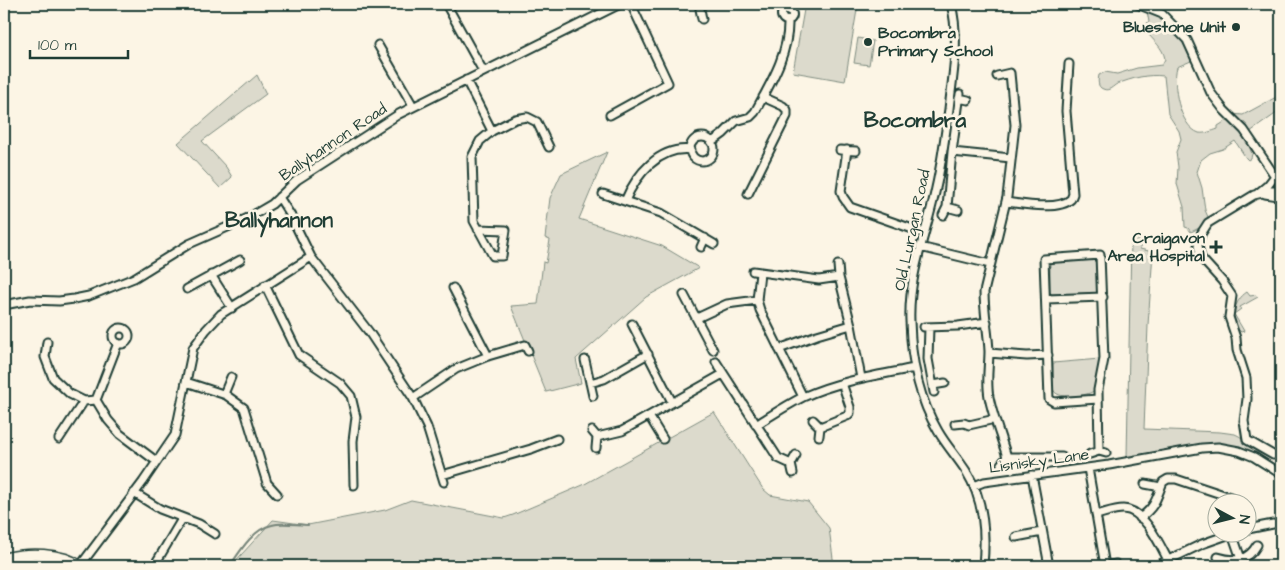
<svg xmlns="http://www.w3.org/2000/svg" width="1285" height="570" font-family="'Architects Daughter',sans-serif">
  <rect width="100%" height="100%" fill="#fcf5e5"/>
  <filter id="ink" filterUnits="userSpaceOnUse"><feTurbulence type="fractalNoise" baseFrequency=".02" numOctaves="2"/><feDisplacementMap in="SourceGraphic" scale="10" xChannelSelector="R" yChannelSelector="G"/><feConvolveMatrix kernelMatrix="1 2 1 2 8 2 1 2 1" color-interpolation-filters="sRGB"/></filter>
  <g filter="url(#ink)">
    <path fill="#dcdacc" stroke="#7e8c80" d="M 805,4 L 858,4 L 845,81 L 793,72 Z
      M 1147,11 C 1166,14 1186,43 1191,61 L 1177,67 C 1172,84 1179,126 1199,133 C 1205,134 1212,131 1218,129 L 1218,126 L 1226,121 L 1230,122 L 1247,140 L 1252,154 L 1251,158 L 1248,160 L 1246,158 L 1235,141 L 1223,149 L 1210,153 L 1201,160 L 1197,172 L 1202,188 L 1205,210 L 1208,217 L 1203,226 L 1191,232 L 1188,228 L 1185,227 L 1184,207 L 1177,184 L 1178,167 L 1176,152 L 1181,139 L 1179,131 L 1168,114 L 1164,76 C 1147,74 1133,78 1117,84 C 1113,86 1109,92 1103,89 C 1097,87 1098,80 1099,75 L 1105,72 L 1117,74 L 1137,68 L 1162,65 L 1165,59 C 1163,47 1153,41 1146,31 L 1147,23 L 1149,22 Z
      M 858,38 L 873,41 L 869,65 L 854,63 Z
      M 257,75 L 266,94 L 202,141 L 226,167 L 232,177 L 220,188 L 178,143 Z
      M 1280,95 L 1281,110 L 1250,132 L 1246,130 L 1232,114 L 1243,115 Z
      M 607,152 L 579,219 L 662,246 L 699,268 L 646,297 L 576,359 L 581,383 L 546,392 L 511,306 L 538,304 L 543,262 L 546,263 L 550,240 L 545,238 L 550,198 L 561,174 Z
      M 1136,239 L 1141,241 L 1140,249 L 1153,252 L 1148,325 L 1144,429 L 1220,432 L 1235,434 L 1239,436 L 1255,447 L 1256,450 L 1254,454 L 1232,445 L 1221,444 L 1129,458 L 1127,457 L 1131,240 Z
      M 1093,260 L 1096,263 L 1097,291 L 1095,293 L 1052,294 L 1050,292 L 1050,263 Z
      M 1247,292 L 1250,296 L 1256,295 L 1258,297 L 1240,307 L 1241,309 L 1234,314 L 1244,331 L 1241,332 C 1228,322 1234,300 1247,292 Z
      M 1100,359 L 1095,390 C 1089,396 1059,400 1054,391 C 1051,385 1053,371 1053,363 Z
      M 714,412 L 763,489 L 770,495 L 808,502 L 829,528 L 834,566 L 231,566 L 273,520 L 308,525 L 385,510 L 411,500 L 504,518 L 513,515 L 583,485 Z"/>
    <g fill="none" stroke-linecap="round" stroke-linejoin="round">
      <path stroke="#758479" stroke-width="2" d="M 230,566 C 240,551 253,529 272,525 C 282,522 297,525 308,525"/>
      <defs>
        <path id="minor" d="M 446,4 L 483,71
          M 699,4 L 702,19
          M 951,4 C 960,39 953,73 949,109 C 945,135 942,162 936,188 C 927,232 908,275 910,321 C 911,358 919,399 938,431 C 946,445 957,457 966,471 C 984,500 986,533 983,566
          M 1137,4 L 1162,14 L 1187,40 L 1211,93 L 1224,110 L 1244,130 L 1275,176 L 1281,182
          M781.5 15a5.5 5.5 0 1 1 11 0a5.5 5.5 0 1 1-11 0Z
          M 378,45 L 413,106
          M 997,76 L 1010,73 L 1015,125 L 1007,197 L 984,292 C 984,312 988,331 989,351 C 989,366 986,381 989,397 C 993,417 1001,437 1007,457
          M 466,80 L 492,131
          M 959,98 L 968,100
          M 610,115 L 668,83 L 631,4
          M690 149a12 12 0 1 1 24 0a12 12 0 1 1-24 0Z
          M 712,142 L 723,134 L 736,121 L 750,117 L 755,112 C 770,84 789,54 788,21
          M 840,150 L 856,151
          M 847,150 L 841,191 L 843,197 L 850,207 L 924,233
          M 952,152 L 1011,158
          M 603,194 L 661,213 L 714,244
          M 748,194 L 787,116 L 787,110 L 783,106 L 763,97
          M 1257,194 L 1268,185 L 1275,176
          M 1265,194 L 1278,196 L 1281,195
          M 279,197 L 291,216 L 311,257 L 369,332 L 413,398 L 427,427 L 444,482
          M 625,201 C 636,175 659,146 691,150
          M 1006,202 C 1022,204 1059,211 1071,199 L 1073,194 L 1066,111 L 1069,64
          M 947,207 L 958,210
          M 943,215 L 947,207 L 952,152 L 960,94
          M 478,229 L 506,230 L 502,256 L 493,256 L 474,221 L 472,157 L 480,141 L 492,131 L 515,119 L 527,117 L 537,122 L 549,147
          M 701,247 L 705,238
          M 920,247 L 990,264
          M 838,265 L 839,277 L 851,325 L 861,378
          M 753,271 L 819,280 L 839,277
          M 760,273 L 757,300 L 760,310 L 803,397
          M 211,275 L 232,308
          M 265,285 L 299,355 L 340,383 L 351,396 L 356,417 L 353,441 L 354,485
          M 453,288 L 488,356
          M 187,289 L 240,260
          M 684,295 L 713,350
          M 1047,299 L 1103,297
          M 4,305 L 30,300 L 59,301 L 74,299 L 89,296 L 134,278 L 189,244 L 248,218 L 272,204 L 297,180 L 399,114 L 620,4
          M 697,318 L 727,304 L 757,300
          M 632,324 L 672,402
          M 924,327 L 958,326 L 987,322
          M 929,327 L 928,359 L 934,392
          M113 336a8 8 0 1 1 16 0a8 8 0 1 1-16 0Z
          M 47,342 L 45,357 L 53,378 L 70,394 L 84,401 L 96,400 L 108,420 L 120,434 L 156,461
          M 779,349 L 817,335 L 851,325
          M 989,353 L 1027,356 L 1048,355
          M 585,360 L 593,396
          M 716,362 L 778,458 L 791,464
          M 186,382 L 226,395 L 244,408 L 267,483 L 277,494
          M 590,383 L 604,379 L 648,354
          M 933,385 L 945,383
          M 224,394 L 231,377
          M 413,398 L 456,369 L 488,356 L 525,345 L 528,351
          M 1098,399 L 1054,402 L 1049,399 L 1044,259 L 1100,255 L 1104,359 L 1098,390 L 1099,451
          M 96,400 L 118,343
          M 649,416 L 663,439
          M 813,420 L 820,427 L 819,436
          M 955,424 L 964,423 L 969,425 L 995,419
          M 756,425 C 772,415 787,405 803,397 C 838,381 878,375 915,368
          M 820,427 L 847,416 L 850,413 L 850,407 L 842,383
          M 592,431 L 597,437 L 596,448
          M 597,437 L 622,431 L 723,374
          M 59,439 L 84,401
          M 1090,454 L 1099,451 L 1106,453
          M 1273,455 L 1247,440 L 1244,421 L 1247,399 L 1246,378 L 1237,350 L 1236,338 L 1229,317 L 1232,296 L 1222,281 L 1201,258 L 1198,246 L 1201,234 L 1208,223 L 1254,195 L 1271,191 L 1281,191
          M 1001,464 L 1007,457 L 1062,457
          M 1088,468 L 1105,566
          M 793,473 L 791,464 L 796,455
          M 442,475 L 531,449 L 557,439
          M 1032,475 L 1049,566
          M 1145,484 L 1161,487
          M 974,486 L 984,482 L 1109,465 L 1202,448 L 1218,447 L 1239,451 L 1254,457 L 1281,474
          M 134,493 L 160,509 L 199,524 L 215,534
          M 1096,515 C 1105,513 1114,509 1123,509 C 1144,509 1160,545 1168,560
          M 1140,518 C 1156,506 1156,499 1163,482 L 1168,479 L 1176,479 L 1230,497 L 1235,502
          M 1248,529 L 1273,524
          M 1232,533 L 1241,559
          M 1016,537 L 1042,532
          M 1218,557 C 1235,562 1248,561 1257,545
          M 80,566 L 143,482 L 175,435 L 193,348 L 206,330 L 221,314 L 311,257
          M 154,566 L 182,519
          M 1105,566 L 1116,564
          M 1156,566 L 1202,544 L 1236,532"/>
        <path id="major" d="M 4,558 C 28,552 60,552 81,566"/>
      </defs>
      <use href="#minor" stroke="#1f3d34" stroke-width="11"/>
      <use href="#major" stroke="#1f3d34" stroke-width="12"/>
      <use href="#minor" stroke="#fcf5e5" stroke-width="7"/>
      <use href="#major" stroke="#fcf5e5" stroke-width="9"/>
    </g>
  </g>
  <g fill="#1f3d34" stroke="#fcf5e5" stroke-width="2">
    <circle cx="1236" cy="27" r="5"/>
    <circle cx="868" cy="42" r="5"/>
    <path d="M1213.5 239.5h5v5h5v5h-5v5h-5v-5h-5v-5h5z"/>
  </g>
  <g text-anchor="middle" dominant-baseline="central" stroke-width="5" stroke-linejoin="round" paint-order="stroke">
    <g font-size="16" font-weight="bold" fill="#1f3d34" stroke="#fcf5e5" text-anchor="end">
      <text x="1226" y="27">Bluestone Unit</text>
      <text x="878" y="33" text-anchor="start">Bocombra<tspan x="878" dy="18">Primary School</tspan></text>
      <text x="1205" y="238">Craigavon<tspan x="1205" dy="18">Area Hospital</tspan></text>
    </g>
    <g font-size="16" fill="#1f3d34" stroke="#fcf5e5">
      <text transform="translate(333 142) rotate(-34)">Ballyhannon Road</text>
      <text transform="translate(912 230) rotate(-78)">Old Lurgan Road</text>
      <text transform="translate(1039 461) rotate(-8)">Lisnisky Lane</text>
    </g>
    <g font-size="21" font-weight="bold" fill="#1f3d34" stroke="#fcf5e5">
      <text x="915" y="120">Bocombra</text>
      <text x="279" y="220">Ballyhannon</text>
    </g>
  </g>
  <rect width="1285" height="570" fill="none" stroke="#fcf5e5" stroke-width="20"/>
  <rect x="10" y="10" width="1265" height="550" fill="none" stroke="#1f3d34" stroke-width="2" filter="url(#ink)"/>
  <g transform="translate(1232 518) rotate(97)"><circle r="24" fill="#fcf5e5" stroke="#a4ab9e"/>
  <path d="M0-4L9 19L0 12L-9 19Z" fill="#1f3d34"/>
  <text y="-8" font-size="14" font-weight="bold" text-anchor="middle" fill="#1f3d34">N</text>
  </g>
  <path d="M30 50v8h98v-8" fill="none" stroke="#1f3d34" stroke-width="2.5"/>
  <text x="38" y="50" font-size="15" fill="#1f3d34" stroke="#fcf5e5" stroke-width="4" paint-order="stroke">100 m</text>
</svg>
